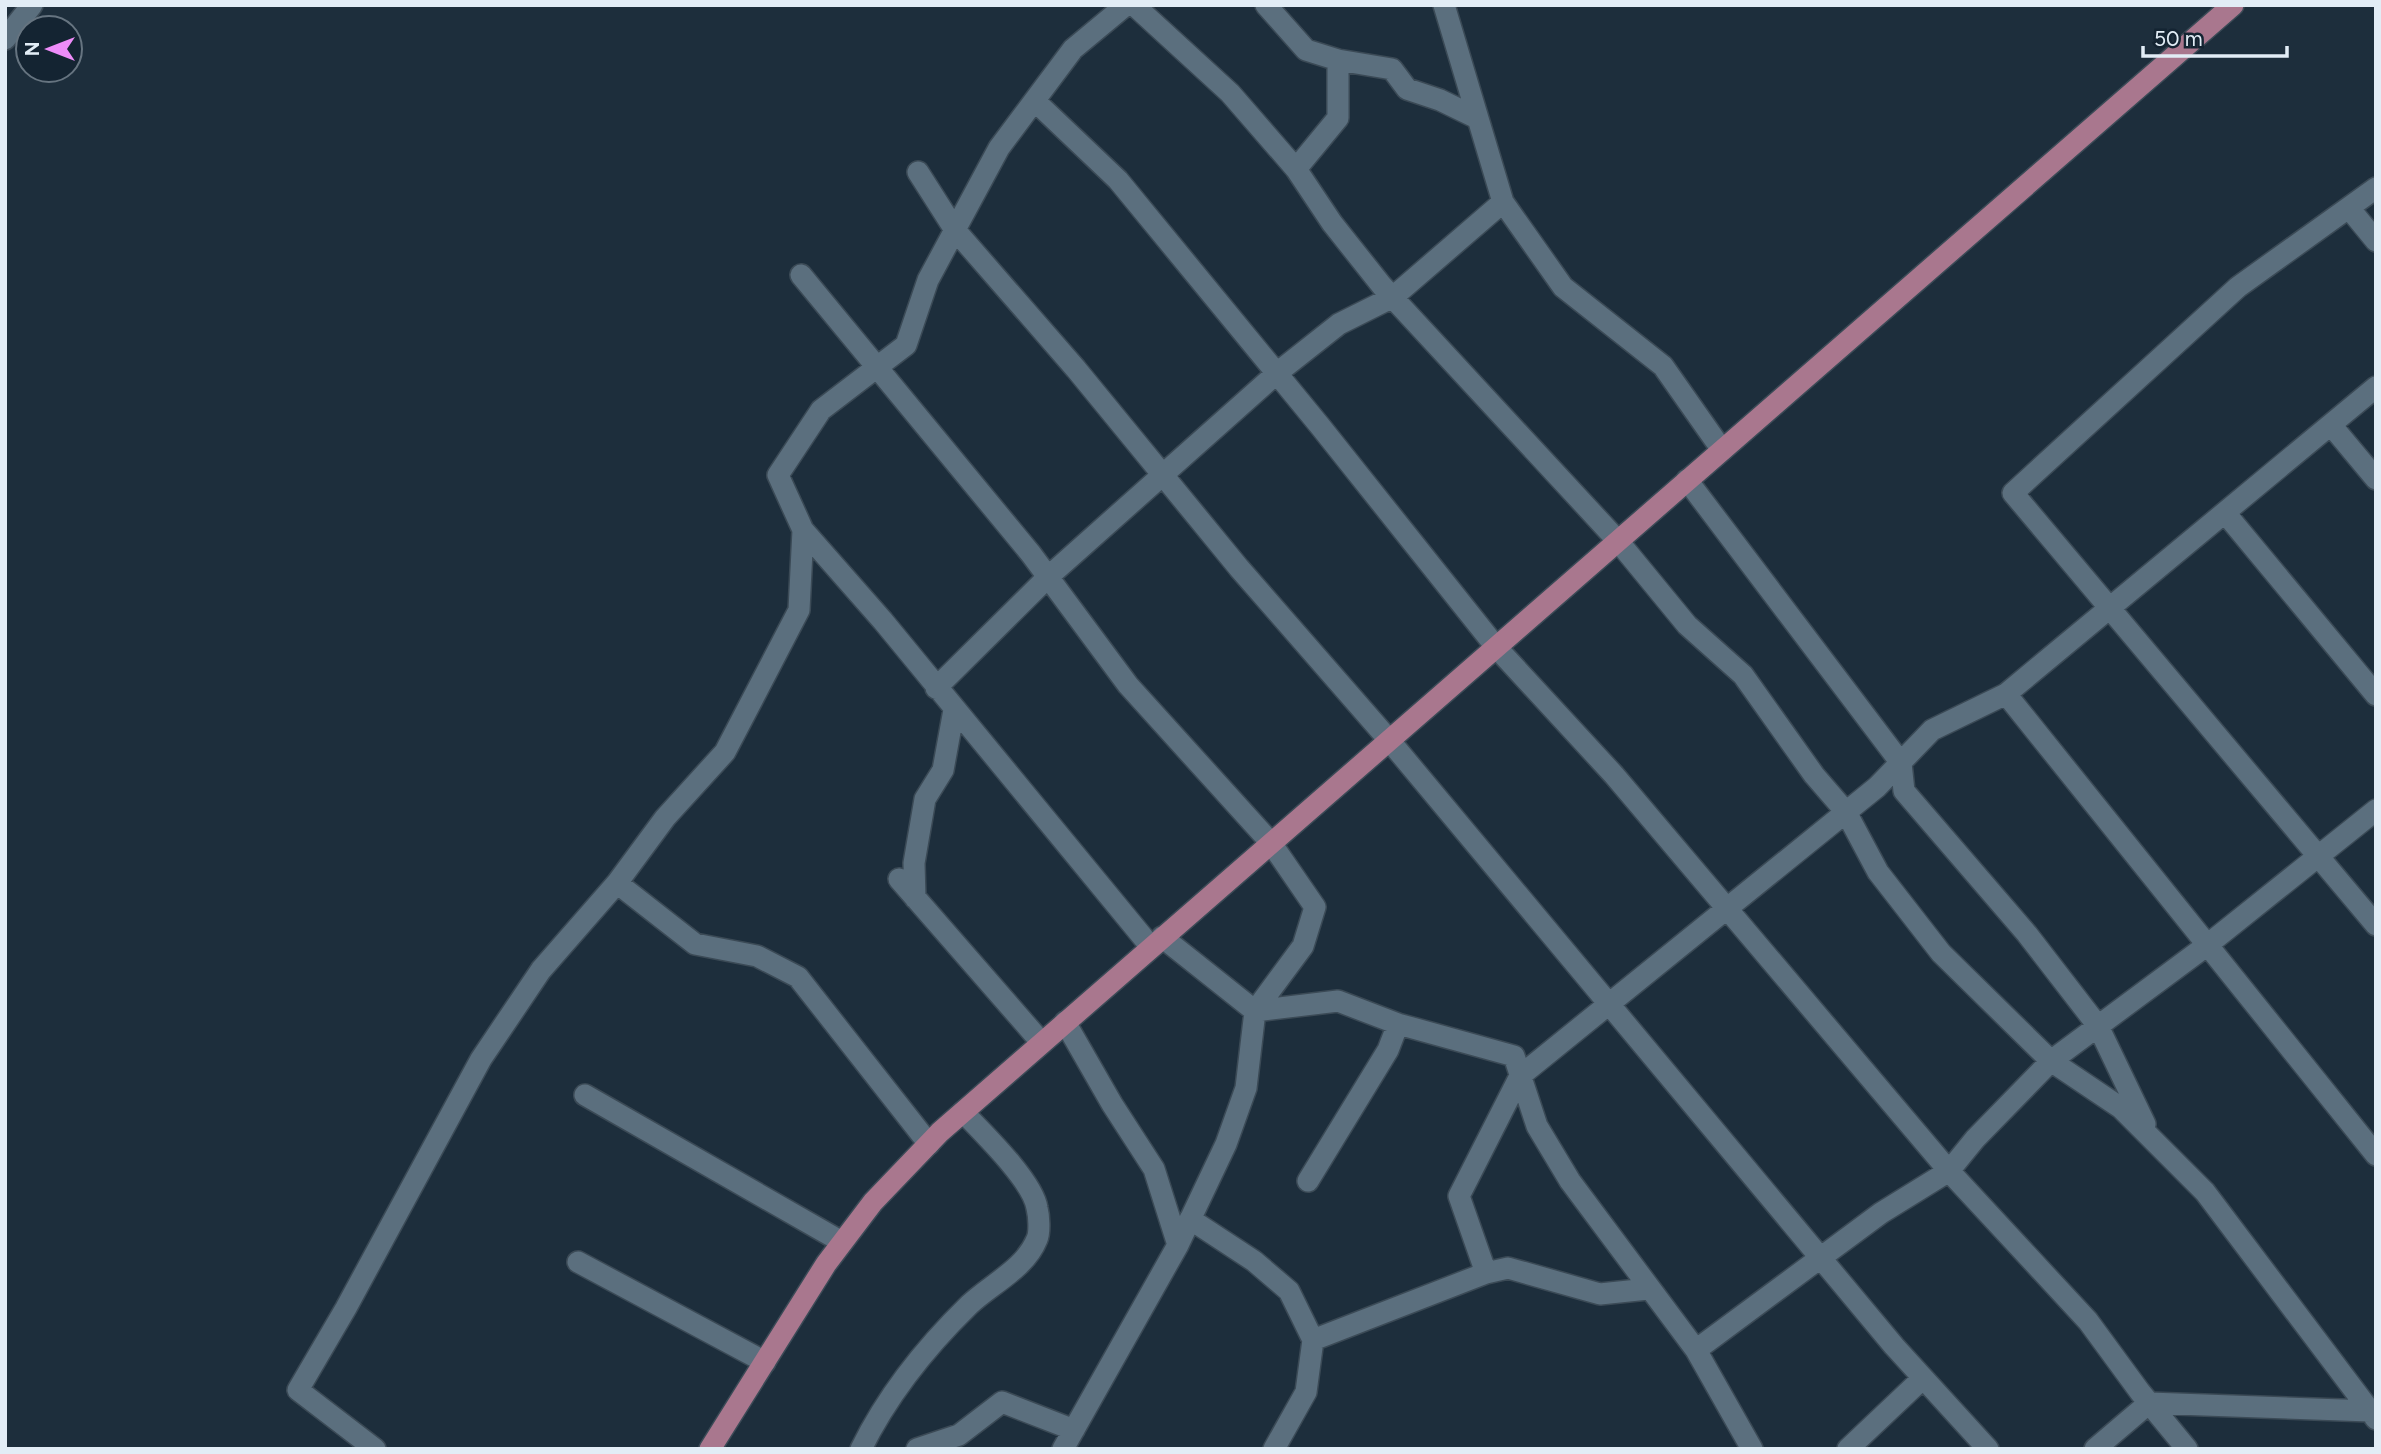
<svg xmlns="http://www.w3.org/2000/svg" width="2381" height="1454" font-family="Figtree,sans-serif">
  <rect width="100%" height="100%" fill="#1d2e3c"/>
  <g fill="none" stroke-linecap="round" stroke-linejoin="round">
    <defs>
      <path id="minor" d="M 1134,5 L 1230,93 L 1296,169 L 1332,223 L 1382,286 L 1618,541 L 1687,625 L 1743,675 L 1814,775 L 1846,812 L 1878,872 L 1941,953 L 2051,1061 L 2121,1108 L 2205,1192 L 2376,1419
        M 1266,5 L 1306,50 L 1338,60 L 1392,69 L 1407,89 L 1440,100 L 1477,118
        M 1444,5 L 1503,202 L 1563,287 L 1663,366 L 1722,450
        M 5,39 L 32,5
        M 1036,102 L 1118,180 L 1320,426 L 1496,647 L 1614,775 L 1949,1171 L 2088,1321 L 2140,1392 L 2187,1449
        M 1296,169 L 1338,118 L 1338,60
        M 918,172 L 955,230 L 1076,369 L 1239,568 L 1389,740 L 1894,1346 L 1988,1449
        M 2376,188 L 2238,287 L 2013,493 L 2376,925
        M 2349,208 L 2376,241
        M 801,275 L 1031,554 L 1128,685 L 1271,843 L 1315,907 L 1303,946 L 1255,1011 L 1246,1088 L 1226,1144 L 1178,1245
        M 2331,425 L 2376,479
        M 1687,480 L 1901,763 L 1904,791 L 2027,934 L 2098,1026 L 2145,1124
        M 2226,514 L 2376,695
        M 803,530 L 883,621 L 1151,947
        M 936,688 L 1048,577 L 1277,373 L 1339,324 L 1393,297 L 1503,202
        M 2006,694 L 2376,1155
        M 899,879 L 1041,1042
        M 617,883 L 695,944 L 757,956 L 798,977 L 929,1144
        M 915,898 L 914,863 L 925,799 L 943,770 L 954,710
        M 1162,937 L 1255,1011 L 1338,1001 L 1398,1024 L 1514,1056 L 1537,1126 L 1570,1181 L 1696,1350 L 1752,1449
        M 585,1095 L 842,1242
        M 1308,1181 L 1388,1050 L 1398,1024
        M 1190,1219 L 1254,1261 L 1289,1291 L 1313,1340 L 1306,1392 L 1274,1449
        M 578,1262 L 765,1362
        M 1486,1273 L 1459,1196 L 1520,1076 L 1877,787 L 1932,730 L 2006,694 L 2376,387
        M 1313,1340 L 1486,1273 L 1508,1268 L 1600,1294 L 1648,1289
        M 1696,1350 L 1881,1213 L 1949,1171 L 1975,1139 L 2051,1061 L 2206,946 L 2376,810
        M 375,1449 L 298,1390 L 346,1308 L 481,1059 L 541,970 L 617,883 L 665,818 L 725,752 L 799,610 L 803,530 L 778,475 L 821,410 L 906,345 L 928,280 L 999,148 L 1073,49 L 1126,5
        M 861,1449 C 887,1396 927,1346 969,1305 C 991,1284 1025,1269 1037,1239 C 1040,1232 1039,1216 1037,1208 C 1033,1181 982,1132 963,1112
        M 917,1449 L 959,1435 L 1002,1402 L 1074,1430
        M 1063,1449 L 1178,1245 L 1154,1169 L 1112,1104 L 1065,1022
        M 1848,1449 L 1923,1378
        M 2095,1449 L 2149,1403 L 2370,1411"/>
      <path id="major" d="M 710,1449 L 826,1264 L 873,1202 L 940,1132 L 2233,5"/>
    </defs>
    <use href="#minor" stroke="#3b4a56" stroke-width="24"/>
    <use href="#major" stroke="#3b4a56" stroke-width="24"/>
    <use href="#minor" stroke="#5b6f7e" stroke-width="21"/>
    <use href="#major" stroke="#a9778e" stroke-width="21"/>
  </g>
  <rect width="2381" height="1454" fill="none" stroke="#e2edf6" stroke-width="14"/>
  <g transform="translate(49 49) rotate(270)"><circle r="33" fill="#142432" stroke="#667480" stroke-width="2"/>
  <path d="M0-5L12 26L0 18L-12 26Z" fill="#ee8cf9"/>
  <text y="-10" font-size="19" font-weight="bold" text-anchor="middle" fill="#e2edf6">N</text>
  </g>
  <path d="M2143 46v10h144v-10" fill="none" stroke="#e2edf6" stroke-width="3.5"/>
  <text x="2154" y="46" font-size="21" fill="#e2edf6" stroke="#142432" stroke-width="5" paint-order="stroke">50 m</text>
</svg>
